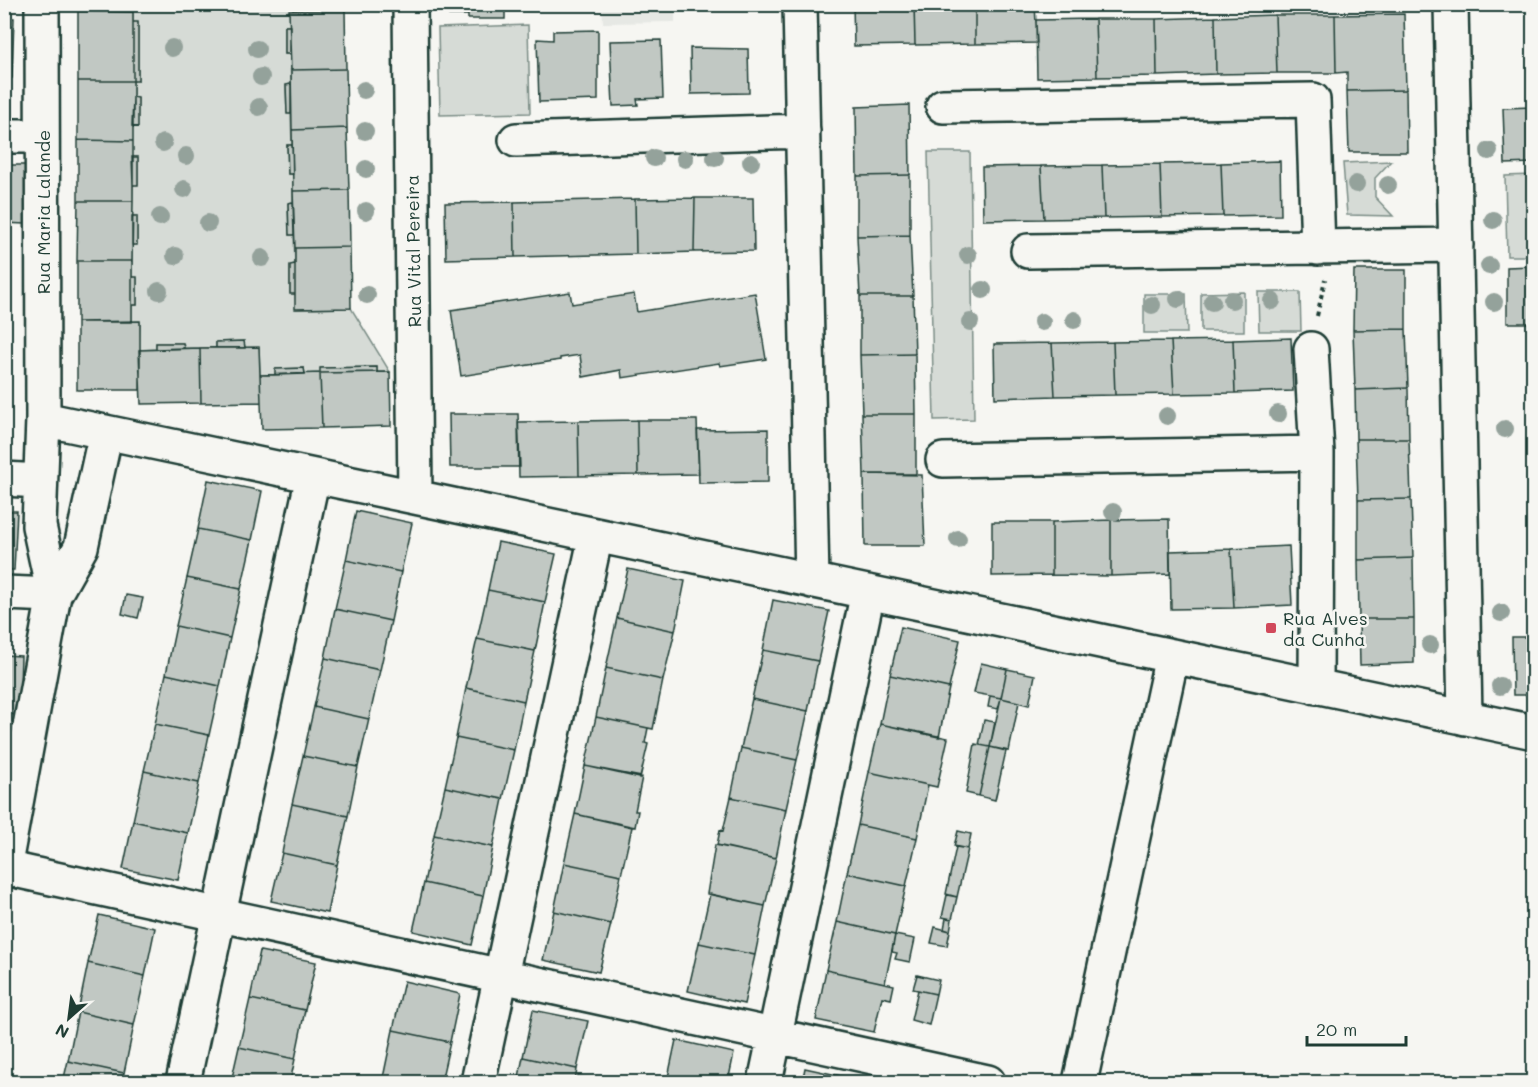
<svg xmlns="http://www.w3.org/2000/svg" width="1538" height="1087" font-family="Mali,sans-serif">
  <rect width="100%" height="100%" fill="#f6f6f2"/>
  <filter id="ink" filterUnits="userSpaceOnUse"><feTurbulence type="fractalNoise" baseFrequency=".0167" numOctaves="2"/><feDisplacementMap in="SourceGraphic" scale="12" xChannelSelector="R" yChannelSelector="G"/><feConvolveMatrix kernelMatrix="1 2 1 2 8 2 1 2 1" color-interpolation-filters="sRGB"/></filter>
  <g filter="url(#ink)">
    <path fill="#e6e8e4" d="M 602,5 L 675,5 L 675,22 L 603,23 Z"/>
    <path fill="#d6dbd6" stroke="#7a8c85" stroke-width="1.5" d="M 79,4 L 348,5 L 345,10 L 290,10 L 290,26 L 285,26 L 285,54 L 290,54 L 291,84 L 286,85 L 287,113 L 291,114 L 292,145 L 287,145 L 288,174 L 293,174 L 293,202 L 288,203 L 289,235 L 294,235 L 295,264 L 290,265 L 290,293 L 295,294 L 296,309 L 351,308 L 390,372 L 377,372 L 377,367 L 321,368 L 320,373 L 305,374 L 304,368 L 276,369 L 275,375 L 260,375 L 259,348 L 245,348 L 244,341 L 216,342 L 216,348 L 184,348 L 183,343 L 156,343 L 156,349 L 139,350 L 140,322 L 132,322 L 132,305 L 137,305 L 137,278 L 132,277 L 132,245 L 137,244 L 137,216 L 132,216 L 133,185 L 138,184 L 138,157 L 132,157 L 132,126 L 137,127 L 138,98 L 133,97 L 133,81 L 138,80 L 138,23 L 133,22 L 133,12 L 78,11 Z
      M 528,25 L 530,113 L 440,115 L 438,28 Z
      M 928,152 L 970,152 L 974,419 L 934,420 Z
      M 1391,161 L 1375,178 L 1375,197 L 1393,216 L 1347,215 L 1343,163 Z
      M 1533,175 L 1533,256 L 1507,256 L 1505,176 Z
      M 1244,292 L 1244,331 L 1201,331 L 1201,293 Z
      M 1300,292 L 1301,331 L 1259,331 L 1258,292 Z
      M 1144,294 L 1186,294 L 1187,333 L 1144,333 Z"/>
    <path fill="#c1c8c3" stroke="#1f3d34" stroke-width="1.5" d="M 449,4 L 505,4 L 505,19 L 468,19 L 468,15 L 449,15 Z
      M 853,4 L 914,4 L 915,45 L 854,46 Z
      M 914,4 L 975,4 L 975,44 L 915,45 Z
      M 975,4 L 1035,4 L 1037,43 L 975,44 Z
      M 289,10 L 345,10 L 346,69 L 291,70 Z
      M 78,11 L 133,12 L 133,81 L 78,81 Z
      M 1404,14 L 1406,90 L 1347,91 L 1347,72 L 1336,73 L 1335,15 Z
      M 1275,15 L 1335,15 L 1336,73 L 1277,73 Z
      M 1275,15 L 1277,73 L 1216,74 L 1215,17 Z
      M 1215,17 L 1216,74 L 1157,76 L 1156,19 Z
      M 4,18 L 14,18 L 12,78 L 4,78 Z
      M 1095,19 L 1097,77 L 1037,78 L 1036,20 Z
      M 1095,19 L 1156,19 L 1157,76 L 1097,77 Z
      M 133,22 L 138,22 L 138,81 L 133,81 Z
      M 285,26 L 290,26 L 290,54 L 285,54 Z
      M 598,30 L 598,100 L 539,102 L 537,39 L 553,40 L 553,31 Z
      M 661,40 L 663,98 L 637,99 L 638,105 L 613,106 L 610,41 Z
      M 690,48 L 748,49 L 749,93 L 691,94 Z
      M 346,69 L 347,128 L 292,130 L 291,70 Z
      M 78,81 L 133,81 L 133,141 L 78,140 Z
      M 291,84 L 291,114 L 287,114 L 286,85 Z
      M 1406,90 L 1407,152 L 1349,152 L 1347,91 Z
      M 133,97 L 138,98 L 138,127 L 132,126 Z
      M 909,105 L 910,175 L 857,176 L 856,107 Z
      M 1534,107 L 1534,163 L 1505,164 L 1503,108 Z
      M 347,128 L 349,190 L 293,191 L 292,130 Z
      M 78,140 L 133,141 L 133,201 L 78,201 Z
      M 287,145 L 292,145 L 293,174 L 288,174 Z
      M 132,157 L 138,157 L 138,185 L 133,185 Z
      M 1280,161 L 1281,215 L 1223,216 L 1221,163 Z
      M 1221,163 L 1223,216 L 1162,217 L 1160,164 Z
      M 1160,164 L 1162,217 L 1104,218 L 1102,165 Z
      M 4,165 L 28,165 L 25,224 L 4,223 Z
      M 1102,165 L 1104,218 L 1044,219 L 1041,166 Z
      M 1041,166 L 1044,219 L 983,220 L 982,167 Z
      M 910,175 L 910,235 L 857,236 L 857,176 Z
      M 349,190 L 350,247 L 295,248 L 293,191 Z
      M 695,198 L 753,198 L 754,251 L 694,252 Z
      M 695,198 L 694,252 L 636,254 L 635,199 Z
      M 635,199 L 636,254 L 515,257 L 514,202 Z
      M 78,201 L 133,201 L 132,261 L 77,261 Z
      M 293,202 L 294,235 L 289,235 L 288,203 Z
      M 514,202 L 515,257 L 446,259 L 445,203 Z
      M 132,216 L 137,216 L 137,245 L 132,245 Z
      M 910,235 L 913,296 L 860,296 L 857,236 Z
      M 350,247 L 351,308 L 295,309 L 295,248 Z
      M 77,261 L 132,261 L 132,322 L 77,322 Z
      M 295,264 L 295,294 L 290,294 L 290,265 Z
      M 1534,266 L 1534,323 L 1507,323 L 1507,267 Z
      M 1354,270 L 1406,270 L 1406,329 L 1353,330 Z
      M 132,277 L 137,277 L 137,305 L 132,305 Z
      M 570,292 L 572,304 L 634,294 L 637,312 L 755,293 L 766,359 L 720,366 L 719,363 L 622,378 L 621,370 L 583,377 L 580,355 L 560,358 L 560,360 L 461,376 L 451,310 Z
      M 860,296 L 913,296 L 915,354 L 860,355 Z
      M 140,321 L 140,390 L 77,390 L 77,322 Z
      M 1406,329 L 1408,388 L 1355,390 L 1353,330 Z
      M 1291,338 L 1293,391 L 1235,393 L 1233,340 Z
      M 1233,340 L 1235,393 L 1174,394 L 1171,341 Z
      M 244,341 L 245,348 L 216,348 L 216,342 Z
      M 1171,341 L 1174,394 L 1115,395 L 1113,342 Z
      M 1113,342 L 1115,395 L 1055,396 L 1052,343 Z
      M 156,343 L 183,343 L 184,348 L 156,349 Z
      M 1052,343 L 1055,396 L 995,398 L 994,344 Z
      M 259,347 L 261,402 L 201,403 L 200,348 Z
      M 200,348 L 201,403 L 141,404 L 139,350 Z
      M 915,354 L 916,414 L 862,414 L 860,355 Z
      M 377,367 L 377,372 L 320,373 L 320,368 Z
      M 304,368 L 305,374 L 275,375 L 275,369 Z
      M 390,372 L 391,426 L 322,428 L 320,373 Z
      M 320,373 L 322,428 L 262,429 L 260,375 Z
      M 1408,388 L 1409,439 L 1356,439 L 1355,390 Z
      M 449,414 L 518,414 L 520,467 L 450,467 Z
      M 862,414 L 916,414 L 916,474 L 864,474 Z
      M 637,420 L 638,475 L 579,476 L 578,421 Z
      M 637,420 L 697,420 L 699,474 L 638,475 Z
      M 578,421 L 579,476 L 519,477 L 518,422 Z
      M 768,429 L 768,482 L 699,483 L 697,430 Z
      M 1356,439 L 1409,439 L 1411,499 L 1358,500 Z
      M 864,474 L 922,475 L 925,546 L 865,546 Z
      M 208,480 L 262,491 L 252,540 L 198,529 Z
      M 1411,499 L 1413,558 L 1358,560 L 1358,500 Z
      M 4,511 L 17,511 L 14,570 L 4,570 Z
      M 356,511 L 412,523 L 401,572 L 346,560 Z
      M 1169,519 L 1170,574 L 1111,576 L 1111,520 Z
      M 1111,520 L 1111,576 L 1052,575 L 1052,522 Z
      M 992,522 L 1052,522 L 1052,575 L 992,576 Z
      M 198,529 L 252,540 L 241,589 L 187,578 Z
      M 498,542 L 556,554 L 545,602 L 488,590 Z
      M 1289,546 L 1292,605 L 1234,608 L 1231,549 Z
      M 1231,549 L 1234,608 L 1171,609 L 1170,551 Z
      M 1413,558 L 1414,619 L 1359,619 L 1358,560 Z
      M 346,560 L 401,572 L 391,621 L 335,609 Z
      M 628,569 L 685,581 L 675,631 L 617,618 Z
      M 187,578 L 241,589 L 230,638 L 176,626 Z
      M 488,590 L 545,602 L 535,651 L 477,639 Z
      M 126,595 L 143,598 L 138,618 L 122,614 Z
      M 773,600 L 829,611 L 818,661 L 763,650 Z
      M 335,609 L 391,621 L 380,670 L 325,658 Z
      M 617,618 L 675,631 L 663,680 L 606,668 Z
      M 1359,619 L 1414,619 L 1414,663 L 1360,665 Z
      M 176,626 L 230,638 L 220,686 L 166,674 Z
      M 901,627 L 960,640 L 949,688 L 890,675 Z
      M 1512,637 L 1534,637 L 1534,695 L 1513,695 Z
      M 477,639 L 535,651 L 524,701 L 466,688 Z
      M 763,650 L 818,661 L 808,711 L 752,699 Z
      M 4,655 L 21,656 L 19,715 L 4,714 Z
      M 325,658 L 380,670 L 369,719 L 314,707 Z
      M 981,663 L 1007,669 L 1001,698 L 974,693 Z
      M 606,668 L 663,680 L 653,729 L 596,717 Z
      M 1007,669 L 1035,675 L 1029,705 L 1001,698 Z
      M 166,674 L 220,686 L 209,735 L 155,724 Z
      M 890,675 L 949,688 L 939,737 L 880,724 Z
      M 466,688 L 524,701 L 514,750 L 456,738 Z
      M 990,696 L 1001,698 L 998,709 L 988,707 Z
      M 1001,698 L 1019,702 L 1009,751 L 990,747 Z
      M 752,699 L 808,711 L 797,760 L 741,748 Z
      M 314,707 L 369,719 L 358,767 L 303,756 Z
      M 596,717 L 648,728 L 645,743 L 648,744 L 640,778 L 585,766 Z
      M 984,720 L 995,722 L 990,747 L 979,745 Z
      M 155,724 L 209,735 L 199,783 L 144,771 Z
      M 880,724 L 948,738 L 937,787 L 869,772 Z
      M 456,738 L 514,750 L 503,799 L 445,787 Z
      M 975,744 L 990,747 L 979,796 L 966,793 Z
      M 990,747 L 1006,751 L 995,800 L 979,796 Z
      M 741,748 L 797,760 L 786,809 L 731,797 Z
      M 303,756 L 358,767 L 348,816 L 292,804 Z
      M 585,766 L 642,777 L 635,811 L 638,811 L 635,827 L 575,814 Z
      M 144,771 L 199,783 L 188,833 L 133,821 Z
      M 869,772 L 928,785 L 917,838 L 858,825 Z
      M 445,787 L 503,799 L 493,847 L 434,835 Z
      M 731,797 L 786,809 L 776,858 L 717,845 L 720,830 L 723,831 Z
      M 292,804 L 348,816 L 337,865 L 282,853 Z
      M 575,814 L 632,827 L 621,875 L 564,863 Z
      M 133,821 L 188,833 L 178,880 L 123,869 Z
      M 858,825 L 917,838 L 906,886 L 847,873 Z
      M 958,831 L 971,834 L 968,849 L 954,846 Z
      M 434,835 L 493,847 L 483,896 L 424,883 Z
      M 715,845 L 776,858 L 765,906 L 707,894 Z
      M 956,847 L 968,849 L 957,897 L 946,894 Z
      M 282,853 L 337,865 L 327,913 L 271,901 Z
      M 564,863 L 621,875 L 611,924 L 554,911 Z
      M 847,873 L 906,886 L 895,935 L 837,922 Z
      M 424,883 L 483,896 L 472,945 L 413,931 Z
      M 710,894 L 765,906 L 755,955 L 699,943 Z
      M 947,895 L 957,897 L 952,919 L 942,917 Z
      M 554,911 L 611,924 L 599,972 L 543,960 Z
      M 99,915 L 155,928 L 145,976 L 88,963 Z
      M 946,918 L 952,919 L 950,931 L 944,929 Z
      M 837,922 L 895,935 L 885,983 L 826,970 Z
      M 935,927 L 950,931 L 947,946 L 931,943 Z
      M 895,935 L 915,939 L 910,962 L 895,959 L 897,953 L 892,952 Z
      M 699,943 L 755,955 L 744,1004 L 688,991 Z
      M 260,951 L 316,962 L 305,1010 L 250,999 Z
      M 88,963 L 145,976 L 134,1025 L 78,1012 Z
      M 826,970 L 894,985 L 891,999 L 882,997 L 874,1032 L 816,1020 Z
      M 917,975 L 939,980 L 936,994 L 913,989 Z
      M 404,981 L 460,994 L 450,1042 L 393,1030 Z
      M 918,990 L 936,994 L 929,1025 L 911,1020 Z
      M 250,999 L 305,1010 L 295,1059 L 239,1047 Z
      M 533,1010 L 588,1021 L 577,1069 L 523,1057 Z
      M 78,1012 L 134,1025 L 124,1073 L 68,1061 Z
      M 393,1030 L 450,1042 L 441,1082 L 403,1082 L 383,1078 Z
      M 676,1040 L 734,1053 L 728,1082 L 667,1082 Z
      M 239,1047 L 295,1059 L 290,1082 L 231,1082 Z
      M 523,1057 L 577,1069 L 575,1082 L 518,1082 Z
      M 68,1061 L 124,1073 L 121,1082 L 63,1082 Z
      M 805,1068 L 864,1081 L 863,1082 L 802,1082 Z"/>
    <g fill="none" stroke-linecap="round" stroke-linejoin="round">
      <defs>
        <path id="minor" d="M 42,4 L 43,419 L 39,526 L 54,595
          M 410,4 L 415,497
          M 800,4 L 812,581
          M 1451,4 L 1465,718
          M 943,106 L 1313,100 L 1318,248
          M 4,136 L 42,136
          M 516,140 L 803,131
          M 1028,251 L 1456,245
          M 1311,349 L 1317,453 L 1316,687
          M 43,419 L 1534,732
          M 943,460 L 1317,453
          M 4,479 L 40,481
          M 4,593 L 54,595
          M 5,868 L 988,1082
          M 4,869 L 54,595 L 81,547 L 106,432
          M 183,1082 L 313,476
          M 478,1082 L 596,535
          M 765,1082 L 868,592
          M 1080,1082 L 1172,656"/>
      </defs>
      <use href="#minor" stroke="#1f3d34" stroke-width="38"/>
      <path stroke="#1f3d34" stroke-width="4" stroke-dasharray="4.5 4.5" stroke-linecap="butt" d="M 1317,316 L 1325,279"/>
      <use href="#minor" stroke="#f6f6f2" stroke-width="33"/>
    </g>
    <g fill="#94a29b">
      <circle cx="172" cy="48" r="9"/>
      <circle cx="257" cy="49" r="9"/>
      <circle cx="261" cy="77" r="9"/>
      <circle cx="364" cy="90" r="9"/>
      <circle cx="259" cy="107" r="9"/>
      <circle cx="365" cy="131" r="9"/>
      <circle cx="163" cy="143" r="9"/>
      <circle cx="1489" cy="151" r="9"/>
      <circle cx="186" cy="156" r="9"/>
      <circle cx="654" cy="158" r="9"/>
      <circle cx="715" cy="158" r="9"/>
      <circle cx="685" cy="159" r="9"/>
      <circle cx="751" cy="162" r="9"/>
      <circle cx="366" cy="169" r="9"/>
      <circle cx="1356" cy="184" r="9"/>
      <circle cx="1388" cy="185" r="9"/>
      <circle cx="184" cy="189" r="9"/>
      <circle cx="366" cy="211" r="9"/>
      <circle cx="160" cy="217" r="9"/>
      <circle cx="1493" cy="220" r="9"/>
      <circle cx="208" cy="223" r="9"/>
      <circle cx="968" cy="255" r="9"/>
      <circle cx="175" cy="256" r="9"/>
      <circle cx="262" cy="258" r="9"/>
      <circle cx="1489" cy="266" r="9"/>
      <circle cx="983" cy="290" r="9"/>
      <circle cx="159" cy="291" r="9"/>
      <circle cx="367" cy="295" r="9"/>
      <circle cx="1178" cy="299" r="9"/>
      <circle cx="1232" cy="300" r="9"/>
      <circle cx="1272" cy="301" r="9"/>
      <circle cx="1212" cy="302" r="9"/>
      <circle cx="1494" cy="302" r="9"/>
      <circle cx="1152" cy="305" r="9"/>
      <circle cx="1074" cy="320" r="9"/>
      <circle cx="970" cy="322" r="9"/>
      <circle cx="1042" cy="322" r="9"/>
      <circle cx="1278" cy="414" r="9"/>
      <circle cx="1167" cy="416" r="9"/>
      <circle cx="1505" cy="429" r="9"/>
      <circle cx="1113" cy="512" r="9"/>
      <circle cx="958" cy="539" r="9"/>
      <circle cx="1501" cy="613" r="9"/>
      <circle cx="1430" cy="645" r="9"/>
      <circle cx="1500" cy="686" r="9"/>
    </g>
  </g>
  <rect fill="#d1495b" stroke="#f6f6f2" stroke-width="2" x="1265" y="622" width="12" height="12" rx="3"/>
  <g text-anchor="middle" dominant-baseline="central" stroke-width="5" stroke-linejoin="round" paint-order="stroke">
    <g font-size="18" fill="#1f3d34" stroke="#f6f6f2">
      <text transform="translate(43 212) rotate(-90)">Rua Maria Lalande</text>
      <text transform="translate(413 251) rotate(-91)">Rua Vital Pereira</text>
    </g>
    <g font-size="18" fill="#1f3d34" stroke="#f6f6f2" text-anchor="start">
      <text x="1283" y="618">Rua Alves<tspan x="1283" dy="21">da Cunha</tspan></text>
    </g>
  </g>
  <rect width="1538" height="1087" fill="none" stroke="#f6f6f2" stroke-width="24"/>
  <rect x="12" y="12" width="1514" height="1063" fill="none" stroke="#1f3d34" stroke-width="2" filter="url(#ink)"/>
  <g transform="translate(69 1018) rotate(208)" stroke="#f6f6f2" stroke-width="4.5" paint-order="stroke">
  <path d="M0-4.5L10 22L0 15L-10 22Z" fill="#1f3d34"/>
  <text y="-9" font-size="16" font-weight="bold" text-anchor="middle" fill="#1f3d34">N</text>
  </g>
  <path d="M1307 1036v9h99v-9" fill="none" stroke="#1f3d34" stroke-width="3"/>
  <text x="1316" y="1036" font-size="18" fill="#1f3d34" stroke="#f6f6f2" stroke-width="4.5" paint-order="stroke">20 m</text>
</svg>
